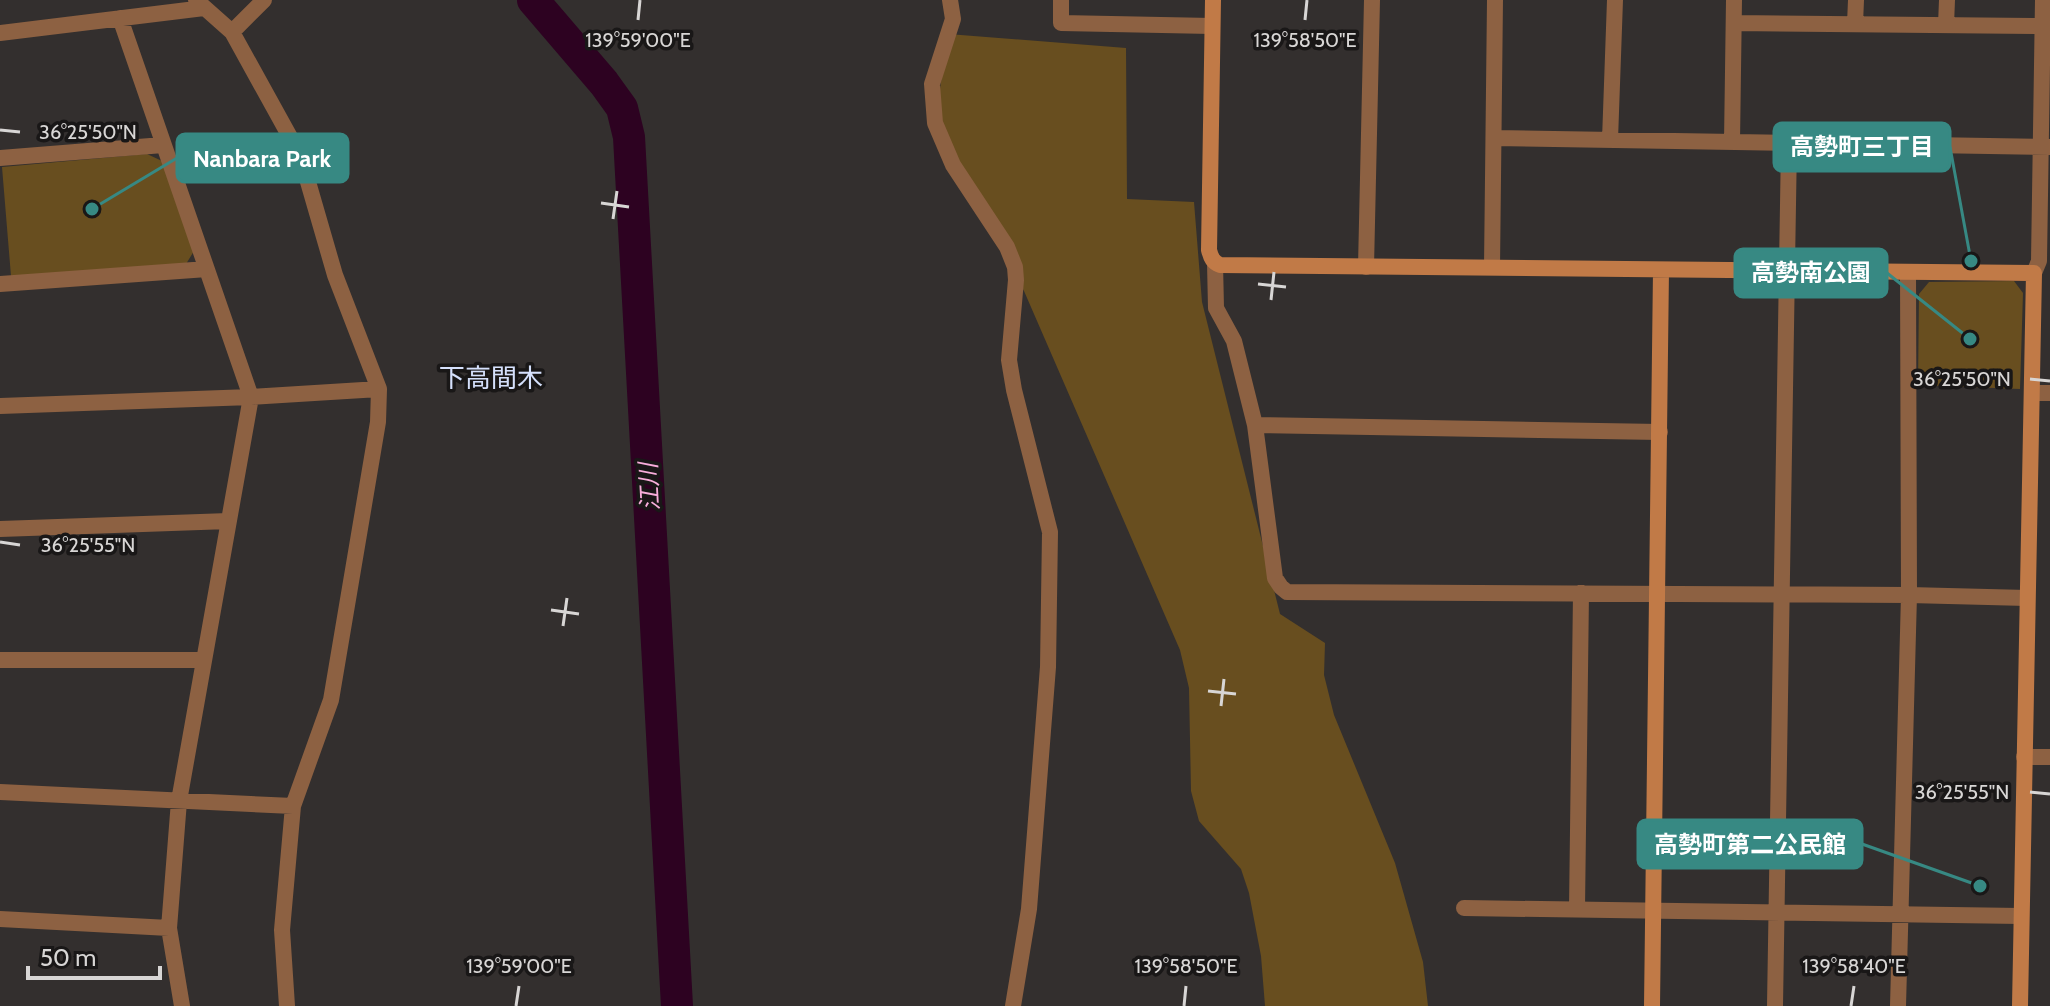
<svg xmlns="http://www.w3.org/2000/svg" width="2050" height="1006" font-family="Cabin,'Noto Sans JP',sans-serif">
  <rect width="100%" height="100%" fill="#332f2e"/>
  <path fill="#684e1f" d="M 948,34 L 1126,48 L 1127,199 L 1194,202 L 1202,302 L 1280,614 L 1325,643 L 1324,675 L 1334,715 L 1395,863 L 1423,962 L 1428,1006 L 1265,1006 L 1261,956 L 1249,893 L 1241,869 L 1199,821 L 1191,791 L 1189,688 L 1180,650 L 1024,291 L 935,123 Z
    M 147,154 L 162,161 L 194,251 L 186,264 L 11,276 L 2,167 Z
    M 2014,281 L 2023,293 L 2020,389 L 1918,385 L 1919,294 L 1929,282 Z"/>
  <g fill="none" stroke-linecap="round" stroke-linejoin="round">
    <path stroke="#2d0221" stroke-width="32" d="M 533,0 L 604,83 L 622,108 L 629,137 L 677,1006"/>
    <path stroke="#8d6142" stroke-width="16" d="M 196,0 L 232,32 L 295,146 L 304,168 L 335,275 L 379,389 L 378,422 L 331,700 L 293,806 L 282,930 L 287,1006
      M 950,0 L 953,19 L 932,84 L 935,123 L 953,165 L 1007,247 L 1015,267 L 1016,280 L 1009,360 L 1014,390 L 1050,532 L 1048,667 L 1029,909 L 1013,1006
      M 1061,0 L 1061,23 L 1212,26
      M 120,18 L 251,397 L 179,801 L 169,928 L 182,1006
      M 1734,23 L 2043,26
      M 1855,24 L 1856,0
      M 1946,25 L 1947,0
      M 232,32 L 264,0
      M 0,33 L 204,8
      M 1494,138 L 2050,147
      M 1610,140 L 1615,0
      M 1732,142 L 1734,0
      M 0,158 L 163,145
      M 1215,263 L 1216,308 L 1234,341 L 1255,425 L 1275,578 L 1281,587 L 1287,592 L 1909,595 L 2027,598
      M 1366,267 L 1372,0
      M 1492,267 L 1495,0
      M 2034,273 L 2039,261 L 2043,0
      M 0,284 L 207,269
      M 2033,393 L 2050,393
      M 0,406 L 251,397 L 379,389
      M 1255,425 L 1660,432
      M 0,529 L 229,521
      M 0,660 L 204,660
      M 2024,757 L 2050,757
      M 0,792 L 293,806
      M 1464,908 L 2021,916
      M 1577,909 L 1581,593
      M 0,919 L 169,928
      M 1775,1006 L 1789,143
      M 1898,1006 L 1909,595 L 1908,272"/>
    <path stroke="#c17a47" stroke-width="16" d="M 1213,0 L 1209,250 C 1211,258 1213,262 1220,265 L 2034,273 L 2020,1006
      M 1652,1006 L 1661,270"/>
  </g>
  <path fill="none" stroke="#d8d6d5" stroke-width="3" d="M 638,20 L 640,0M 1305,20 L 1307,0M 0,130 L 20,132M 601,203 L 629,207M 613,219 L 617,191M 1258,284 L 1286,287M 1271,300 L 1274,272M 2030,379 L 2050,381M 0,542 L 20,545M 551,610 L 579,614M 563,626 L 567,598M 1208,691 L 1236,694M 1221,706 L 1224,679M 2030,792 L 2050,794M 516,1006 L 519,986M 1184,1006 L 1186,986M 1851,1006 L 1854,986"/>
  <g text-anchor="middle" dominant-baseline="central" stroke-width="7" stroke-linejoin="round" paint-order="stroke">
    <g font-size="24" font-style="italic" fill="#f8addb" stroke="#191717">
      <text transform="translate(649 487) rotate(-93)">江川</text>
    </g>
    <g font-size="26" fill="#d5e0fc" stroke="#191717">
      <text x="491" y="378">下高間木</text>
    </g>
  </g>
  <g font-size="20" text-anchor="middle" fill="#d8d6d5" stroke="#191717" stroke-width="7" stroke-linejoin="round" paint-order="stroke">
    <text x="638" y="47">139°59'00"E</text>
    <text x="1305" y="47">139°58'50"E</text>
    <text x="88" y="139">36°25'50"N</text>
    <text x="1962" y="386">36°25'50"N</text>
    <text x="88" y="552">36°25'55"N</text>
    <text x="1962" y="799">36°25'55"N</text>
    <text x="519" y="973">139°59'00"E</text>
    <text x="1186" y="973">139°58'50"E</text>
    <text x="1854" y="973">139°58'40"E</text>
  </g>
  <path fill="none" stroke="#378983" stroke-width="3" d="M1971 261L1950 147M92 209L177 158M1970 339L1887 273M1980 886L1862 844"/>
  <g fill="#378983" stroke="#191717" stroke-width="3">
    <circle cx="1971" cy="261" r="8"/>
    <circle cx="92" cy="209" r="8"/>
    <circle cx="1970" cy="339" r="8"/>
    <circle cx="1980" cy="886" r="8"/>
  </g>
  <g fill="#378983" stroke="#378983" stroke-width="3">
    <rect x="1774" y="123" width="176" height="48" rx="8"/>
    <rect x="177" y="134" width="171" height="48" rx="8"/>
    <rect x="1735" y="249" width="152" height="48" rx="8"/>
    <rect x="1638" y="820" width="224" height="48" rx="8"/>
  </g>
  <g font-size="24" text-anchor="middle" font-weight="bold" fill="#fff">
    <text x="1862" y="155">高勢町三丁目</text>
    <text x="262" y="167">Nanbara Park</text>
    <text x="1811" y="281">高勢南公園</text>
    <text x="1750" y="853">高勢町第二公民館</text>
  </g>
  <path d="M28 966v12h132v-12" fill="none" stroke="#d8d6d5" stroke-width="4"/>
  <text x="40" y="966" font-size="24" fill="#d8d6d5" stroke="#191717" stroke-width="6" paint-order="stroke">50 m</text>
</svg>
